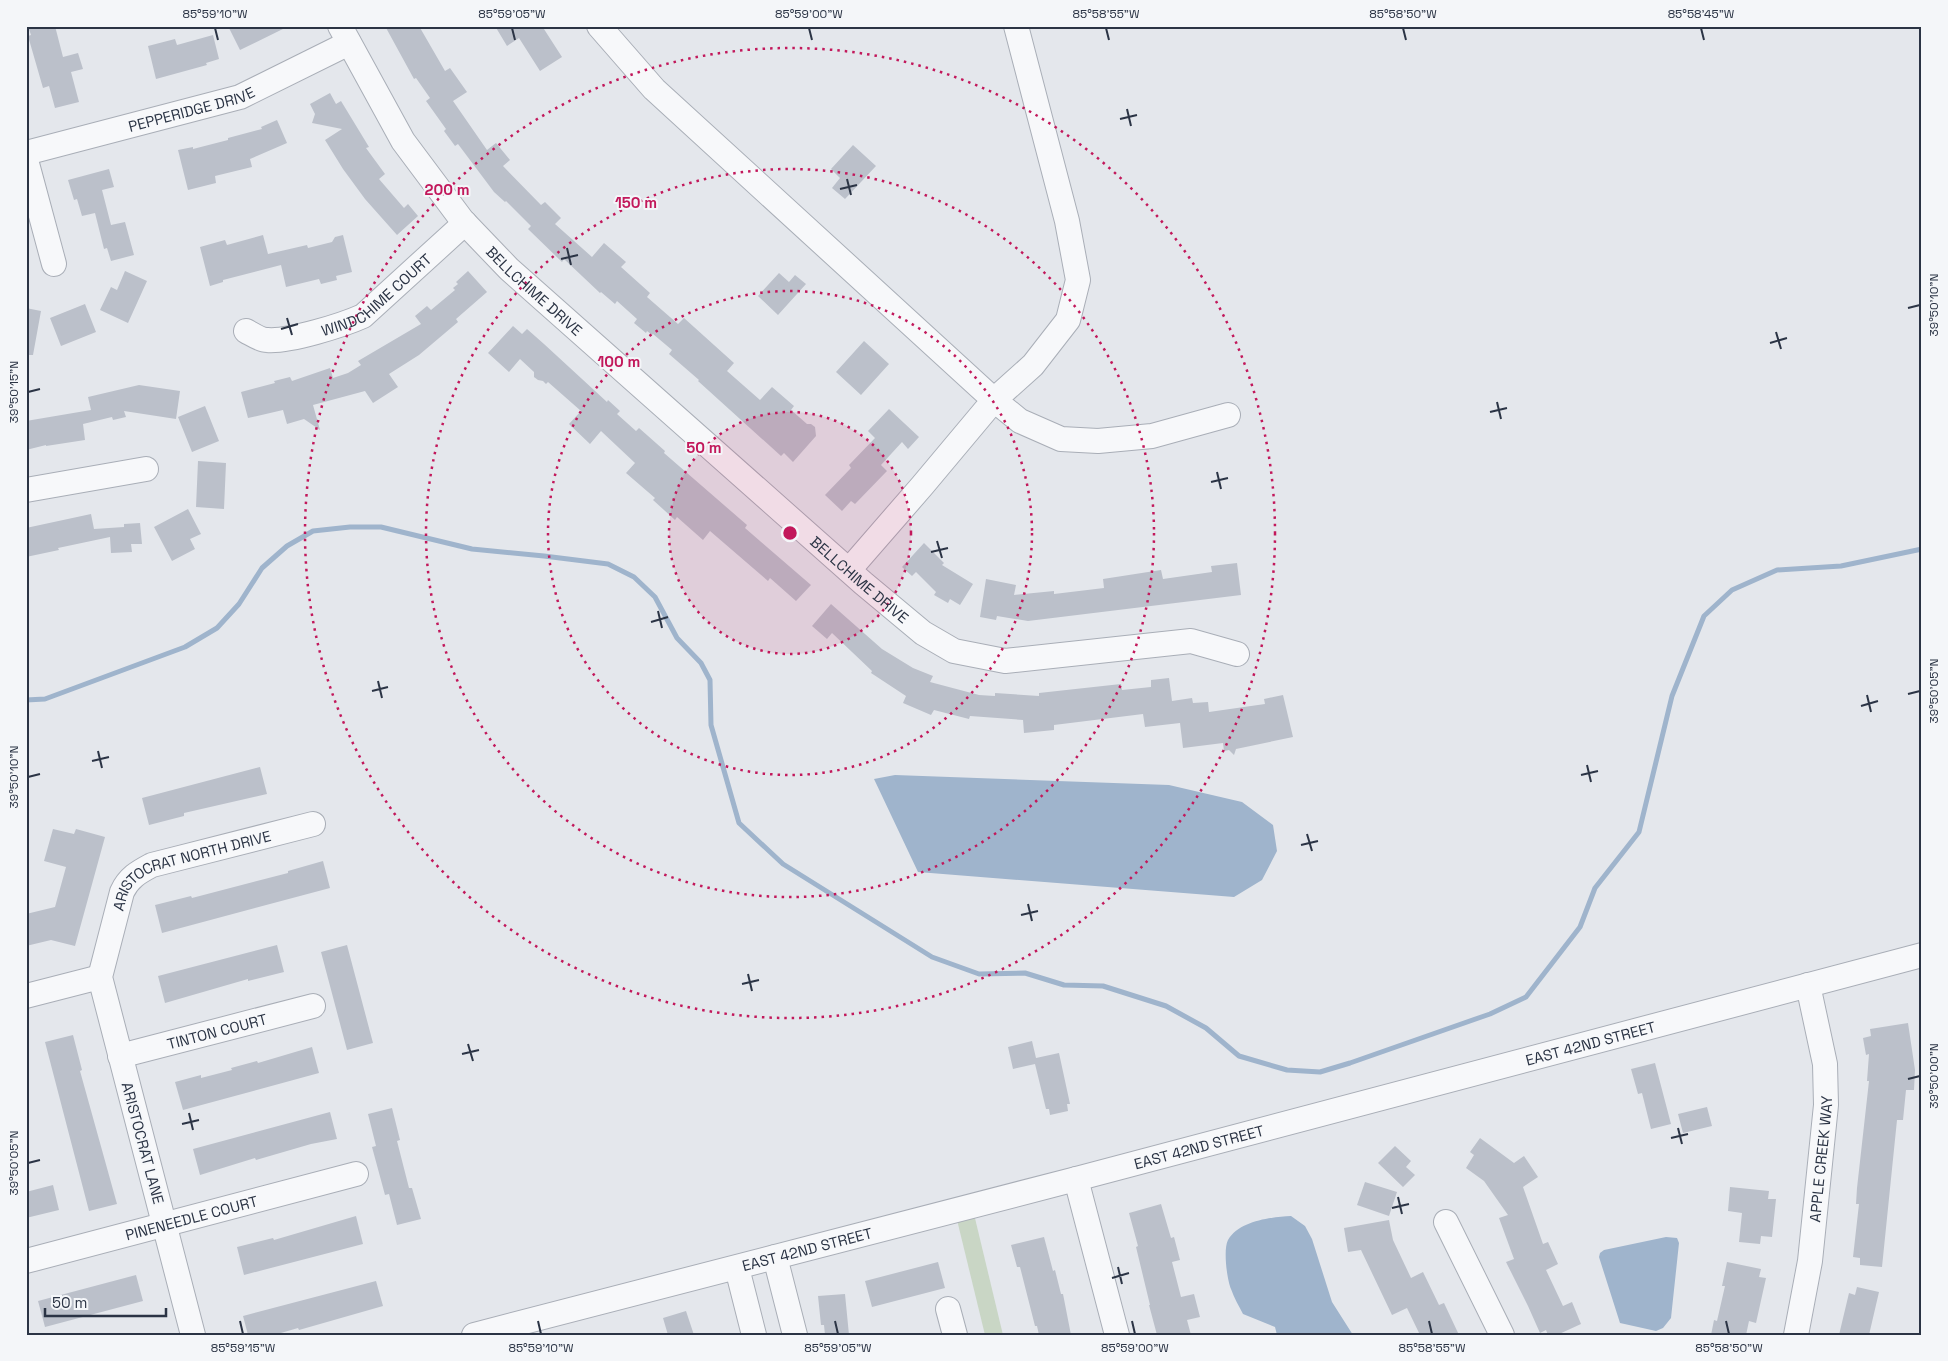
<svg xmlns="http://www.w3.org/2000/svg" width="1948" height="1361" font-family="'Space Grotesk',sans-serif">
  <rect width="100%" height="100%" fill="#e4e7ec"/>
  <path fill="#c9d6c5" d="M 974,1214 L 1003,1335 L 985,1335 L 958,1224 L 957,1217 Z"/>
  <path fill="#9fb4cc" d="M 895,775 L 1169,785 L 1242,802 L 1273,825 L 1277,851 L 1262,880 L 1234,897 L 918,872 L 874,779 Z
    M 1291,1216 L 1305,1226 L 1312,1239 L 1332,1302 L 1353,1335 L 1277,1335 L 1275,1327 L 1243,1314 C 1239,1306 1234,1298 1231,1289 C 1227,1280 1223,1249 1228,1240 C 1239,1221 1271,1217 1291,1216 Z
    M 1666,1237 L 1677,1238 L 1679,1243 L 1671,1318 L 1663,1328 L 1656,1331 L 1620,1323 L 1599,1257 L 1600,1253 L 1604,1250 Z"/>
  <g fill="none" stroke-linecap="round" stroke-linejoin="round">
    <path stroke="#9fb4cc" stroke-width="5" d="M 26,700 L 45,699 L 185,647 L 217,628 L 239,604 L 262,568 L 287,546 L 313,531 L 350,527 L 381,527 L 472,549 L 544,556 L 608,564 L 634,577 L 655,597 L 677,638 L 701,663 L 710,680 L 711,725 L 739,823 L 783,864 L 932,957 L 979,974 L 1025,973 L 1064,985 L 1103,986 L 1166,1006 L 1206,1028 L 1239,1056 L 1287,1070 L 1320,1072 L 1350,1063 L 1490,1014 L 1526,997 L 1580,927 L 1595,888 L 1639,832 L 1672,696 L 1704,616 L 1732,590 L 1777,570 L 1841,566 L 1922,549"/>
  </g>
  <path fill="#bbc0ca" d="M 28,26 L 55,26 L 63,57 L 78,53 L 83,69 L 71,72 L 79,102 L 55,108 L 49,86 L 43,88 L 28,36 L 31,35 Z
    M 228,26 L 289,26 L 240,50 Z
    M 385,26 L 419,26 L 445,71 L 450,68 L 467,92 L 453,101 L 487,150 L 496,143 L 510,160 L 503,166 L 541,205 L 545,202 L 561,218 L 555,224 L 592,257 L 604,243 L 626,262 L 621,267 L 650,293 L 647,297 L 678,324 L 684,318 L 734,363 L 727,371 L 760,400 L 772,387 L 794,406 L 791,410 L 807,424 L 811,424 L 815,427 L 816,436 L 793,462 L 784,453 L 781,456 L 698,381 L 699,380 L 669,354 L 672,350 L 653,334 L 652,335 L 647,331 L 646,333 L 634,323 L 637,319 L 617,301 L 615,304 L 601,292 L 600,293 L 564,259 L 562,262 L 528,229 L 531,226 L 506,201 L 505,202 L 494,192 L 458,144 L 455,146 L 444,131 L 446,129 L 426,101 L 430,98 L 416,78 L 414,79 Z
    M 495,26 L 542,26 L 562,57 L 540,71 L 519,38 L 507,46 Z
    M 213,35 L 219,59 L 206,63 L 207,65 L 156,79 L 148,46 L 175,39 L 177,45 Z
    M 330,93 L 336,104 L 341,101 L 369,147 L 366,148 L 385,174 L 379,179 L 404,208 L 408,204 L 418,216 L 397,235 L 365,199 L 343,169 L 325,140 L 342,129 L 312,123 L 315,114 L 310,104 Z
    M 277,120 L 287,143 L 250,159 L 252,167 L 215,176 L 216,183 L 188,190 L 178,150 L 193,147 L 193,149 L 228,140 L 228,138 L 262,129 L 261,127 Z
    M 853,145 L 876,166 L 845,199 L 832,188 L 840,178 L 831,169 Z
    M 109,169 L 114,187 L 102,190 L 111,225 L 125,222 L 134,255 L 111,261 L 107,248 L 104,249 L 95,213 L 82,216 L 77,199 L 74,200 L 68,180 Z
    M 263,235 L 268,254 L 307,245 L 308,248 L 332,242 L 335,237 L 343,235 L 352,272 L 336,276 L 337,280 L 321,284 L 319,279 L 286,287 L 281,265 L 223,280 L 223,282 L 210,286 L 200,247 L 225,240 L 227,245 Z
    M 125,271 L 147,281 L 128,323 L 100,310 L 111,287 L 117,290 Z
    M 468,271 L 487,292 L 456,319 L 458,322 L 419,355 L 389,374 L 398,387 L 373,403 L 365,391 L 313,405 L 320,430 L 304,419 L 287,424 L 283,410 L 248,418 L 241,392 L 275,383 L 274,381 L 290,377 L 292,381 L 330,368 L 333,378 L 348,373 L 361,365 L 358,361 L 421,324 L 415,316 L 427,306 L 431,310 L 455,290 L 453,288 L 458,284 L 456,282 Z
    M 779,273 L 789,282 L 795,275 L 806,284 L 778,315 L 758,296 Z
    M 85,304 L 96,332 L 61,346 L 50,318 Z
    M 26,308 L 41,311 L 33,355 L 26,355 Z
    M 513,326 L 522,334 L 527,329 L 544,344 L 607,402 L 608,400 L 620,411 L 617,414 L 636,431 L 639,428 L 665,451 L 664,453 L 747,525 L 745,528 L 811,585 L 796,601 L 770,578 L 768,581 L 710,531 L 703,540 L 677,517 L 675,520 L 653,500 L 655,498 L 626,473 L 635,463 L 601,431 L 590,444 L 569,424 L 581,411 L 548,382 L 546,384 L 543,381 L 538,380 L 534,377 L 534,372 L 520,359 L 509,372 L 488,353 Z
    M 864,341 L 889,364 L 861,395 L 836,372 Z
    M 139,385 L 180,391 L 176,419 L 124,411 L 126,417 L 113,420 L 112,417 L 83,424 L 85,440 L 46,446 L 46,445 L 26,450 L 26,421 L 91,410 L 88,397 Z
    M 205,406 L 219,441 L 192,452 L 178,417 Z
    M 889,409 L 919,437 L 908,449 L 902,442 L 881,465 L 887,471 L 855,504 L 851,501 L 842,511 L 825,495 L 851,468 L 849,465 L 875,438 L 868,431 Z
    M 198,461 L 226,463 L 224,509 L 196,507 Z
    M 188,509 L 201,534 L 190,539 L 195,549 L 172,561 L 154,527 Z
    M 91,514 L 94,529 L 124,527 L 124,524 L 140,523 L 142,544 L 131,544 L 132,552 L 111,553 L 110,537 L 58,548 L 59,550 L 26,557 L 26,528 Z
    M 924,543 L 944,563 L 942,565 L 973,584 L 960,605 L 950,599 L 948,603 L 934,595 L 936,592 L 916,572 L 912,576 L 902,567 Z
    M 1237,563 L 1241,595 L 1028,621 L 997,616 L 996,620 L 980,617 L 986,579 L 1016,585 L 1014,595 L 1054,591 L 1054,594 L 1104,588 L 1103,579 L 1161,570 L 1163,579 L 1212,572 L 1211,566 Z
    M 831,604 L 882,649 L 913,668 L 933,676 L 930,682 L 979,695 L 995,696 L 995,693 L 1039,696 L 1039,693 L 1121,684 L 1122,690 L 1151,687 L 1151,680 L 1169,678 L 1172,701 L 1192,698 L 1193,703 L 1208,702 L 1209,712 L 1265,704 L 1264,699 L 1283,695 L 1293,737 L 1236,749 L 1234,755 L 1229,750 L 1224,751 L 1223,743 L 1183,748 L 1180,723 L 1145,727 L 1143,714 L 1054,725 L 1054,730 L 1024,733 L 1023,720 L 970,716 L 969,719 L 934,710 L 931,715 L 903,703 L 906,696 L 871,673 L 872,671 L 832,633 L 827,639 L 812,626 Z
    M 260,767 L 267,794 L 184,813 L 184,816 L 149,825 L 142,798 Z
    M 53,829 L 74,834 L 76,829 L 105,837 L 75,946 L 51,940 L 26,946 L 26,914 L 55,907 L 66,867 L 44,861 Z
    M 323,861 L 330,888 L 162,933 L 155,905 L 191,896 L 192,898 L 288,873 L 288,871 Z
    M 277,945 L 284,972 L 248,981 L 248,979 L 165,1003 L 158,976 Z
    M 347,945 L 373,1043 L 347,1050 L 321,952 Z
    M 1908,1023 L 1915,1070 L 1914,1090 L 1906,1090 L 1903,1120 L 1897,1120 L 1882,1267 L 1860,1265 L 1860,1258 L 1853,1257 L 1859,1204 L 1856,1204 L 1857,1188 L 1869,1081 L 1867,1081 L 1869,1054 L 1866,1055 L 1863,1038 L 1871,1036 L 1870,1029 Z
    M 73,1035 L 82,1070 L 80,1071 L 117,1204 L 89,1211 L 45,1042 Z
    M 1032,1041 L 1036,1058 L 1059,1053 L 1070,1104 L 1067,1104 L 1068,1111 L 1050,1115 L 1049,1109 L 1046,1109 L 1035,1064 L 1013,1069 L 1008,1047 Z
    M 312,1047 L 319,1073 L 183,1110 L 175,1082 L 201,1075 L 201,1078 L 232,1070 L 231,1068 L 257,1061 L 258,1063 Z
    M 1655,1063 L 1671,1124 L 1651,1129 L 1642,1093 L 1638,1094 L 1631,1069 Z
    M 1707,1107 L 1712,1126 L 1683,1133 L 1678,1114 Z
    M 392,1108 L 400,1140 L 397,1141 L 409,1188 L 412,1188 L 421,1219 L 397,1225 L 389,1194 L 385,1195 L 372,1147 L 376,1146 L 368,1114 Z
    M 330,1112 L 337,1139 L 311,1144 L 256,1160 L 255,1158 L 200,1175 L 193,1149 Z
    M 1480,1138 L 1514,1163 L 1524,1156 L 1538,1177 L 1523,1187 L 1543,1244 L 1548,1242 L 1558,1264 L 1546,1270 L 1563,1306 L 1572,1302 L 1581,1324 L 1557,1335 L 1548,1335 L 1546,1330 L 1540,1333 L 1528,1306 L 1506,1262 L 1514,1259 L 1499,1218 L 1508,1215 L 1484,1181 L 1466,1168 L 1474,1155 L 1470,1152 Z
    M 1395,1146 L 1411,1161 L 1406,1167 L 1415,1175 L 1403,1187 L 1378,1163 Z
    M 1365,1182 L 1397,1192 L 1389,1216 L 1357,1205 Z
    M 53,1185 L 59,1210 L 26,1218 L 26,1192 Z
    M 1730,1187 L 1769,1191 L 1768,1199 L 1776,1199 L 1772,1237 L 1761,1236 L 1760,1244 L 1739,1242 L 1742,1213 L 1728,1211 Z
    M 1161,1204 L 1171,1238 L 1174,1237 L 1180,1260 L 1172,1262 L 1181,1297 L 1194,1294 L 1200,1317 L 1187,1320 L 1191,1335 L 1157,1335 L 1149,1305 L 1150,1305 L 1136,1247 L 1138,1246 L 1129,1213 Z
    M 356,1216 L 363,1244 L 244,1275 L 237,1247 L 273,1238 L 274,1240 Z
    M 1389,1220 L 1393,1240 L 1411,1278 L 1423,1272 L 1439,1305 L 1444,1303 L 1459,1335 L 1420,1335 L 1407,1308 L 1392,1315 L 1361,1250 L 1348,1252 L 1344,1228 Z
    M 1044,1237 L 1053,1271 L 1055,1270 L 1061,1294 L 1063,1294 L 1071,1335 L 1039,1335 L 1037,1326 L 1035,1326 L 1020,1267 L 1017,1267 L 1011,1245 Z
    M 938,1262 L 945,1288 L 872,1307 L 865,1281 Z
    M 1727,1262 L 1761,1269 L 1759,1277 L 1766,1278 L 1756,1323 L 1749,1321 L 1746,1335 L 1711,1335 L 1714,1320 L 1717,1321 L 1725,1286 L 1722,1286 Z
    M 136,1275 L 143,1301 L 45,1327 L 38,1301 Z
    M 376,1281 L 383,1306 L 299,1330 L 298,1328 L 274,1335 L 248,1335 L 243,1316 Z
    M 1857,1287 L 1879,1292 L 1869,1335 L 1839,1335 L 1849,1293 L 1855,1295 Z
    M 845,1294 L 849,1335 L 825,1335 L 824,1325 L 821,1325 L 818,1296 Z
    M 686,1311 L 694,1335 L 668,1335 L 663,1318 Z"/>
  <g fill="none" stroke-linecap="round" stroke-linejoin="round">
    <defs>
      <g id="minor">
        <path id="s1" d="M 340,26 L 403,141 L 462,220 L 509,269 L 863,583 L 923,633 L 954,651 L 1005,661 L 1191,641 L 1237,654"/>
        <path d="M 599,26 L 654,89 L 994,400 L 922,486 L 849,570"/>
        <path d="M 1016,26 L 1067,221 L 1078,280 L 1068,320 L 1033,365 L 994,400 L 1020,421 L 1061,439 L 1098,441 L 1152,436 L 1228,415"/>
        <path id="s2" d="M 26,153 L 240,97 L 349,43"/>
        <path d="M 26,160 L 54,264"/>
        <path id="s3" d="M 246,331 C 252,334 260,340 267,340 C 289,342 343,325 363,316 L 465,223"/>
        <path d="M 26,490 L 146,469"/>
        <path d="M 26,996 L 100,977"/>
        <path id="s4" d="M 120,1056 L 313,1006"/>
        <path d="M 1076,1179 L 1117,1335"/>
        <path d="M 1446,1222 L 1502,1335"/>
        <path d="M 775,1257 L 795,1335"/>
        <path id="s5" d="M 26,1261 L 356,1174"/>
        <path d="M 737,1268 L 754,1335"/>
        <path d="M 948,1309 L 955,1335"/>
        <path id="s6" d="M 193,1335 L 100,977 L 122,892 C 129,877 139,872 152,865 L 313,824"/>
        <path id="s7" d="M 474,1335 L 1076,1179 L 1922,955"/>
        <path id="s8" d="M 1796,1335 L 1810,1261 L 1826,1105 L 1825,1064 L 1808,985"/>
      </g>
    </defs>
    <use href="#minor" stroke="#a9aeb7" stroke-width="26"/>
    <use href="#minor" stroke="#f7f8fa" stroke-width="24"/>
  </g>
  <path fill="none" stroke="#2b3445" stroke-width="2" d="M 215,28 L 218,40M 512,28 L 515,40M 809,28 L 812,40M 1106,28 L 1109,40M 1403,28 L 1406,40M 1701,28 L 1704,40M 1127,109 L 1131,126M 1120,119 L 1137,115M 847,179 L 851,195M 840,189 L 857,185M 567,248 L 571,265M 561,259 L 578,255M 1908,308 L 1920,305M 287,318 L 292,335M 281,329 L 298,324M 1776,332 L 1781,349M 1770,343 L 1787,338M 28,392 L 40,389M 1497,402 L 1501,419M 1490,412 L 1507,408M 1217,472 L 1221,489M 1211,482 L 1228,478M 937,541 L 942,558M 931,552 L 948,548M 658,611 L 662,628M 651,622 L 668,617M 378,681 L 382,698M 372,691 L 388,687M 1908,694 L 1920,691M 1867,695 L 1871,712M 1861,706 L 1878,701M 98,751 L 102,768M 92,761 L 109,757M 1587,765 L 1591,782M 1581,775 L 1598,771M 28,777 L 40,774M 1307,834 L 1312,851M 1301,845 L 1318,841M 1028,904 L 1032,921M 1021,915 L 1038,911M 748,974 L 752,991M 742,984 L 759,980M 468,1044 L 473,1061M 462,1054 L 479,1050M 1908,1079 L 1920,1076M 189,1113 L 193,1130M 182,1124 L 199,1120M 1678,1128 L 1682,1144M 1671,1138 L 1688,1134M 28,1163 L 40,1160M 1398,1197 L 1402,1214M 1392,1208 L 1409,1204M 1118,1267 L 1122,1284M 1112,1278 L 1129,1273M 240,1321 L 243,1334M 538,1321 L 541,1334M 835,1321 L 838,1334M 1132,1321 L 1135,1334M 1429,1321 L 1432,1334M 1726,1321 L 1729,1334"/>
  <circle cx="790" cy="533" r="121" fill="#c2185b" fill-opacity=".12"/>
  <g fill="none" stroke="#c2185b" stroke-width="2.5" stroke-dasharray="2.5 5">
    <circle cx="790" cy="533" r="121"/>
    <circle cx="790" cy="533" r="242"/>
    <circle cx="790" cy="533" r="364"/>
    <circle cx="790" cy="533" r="485"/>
  </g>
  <g text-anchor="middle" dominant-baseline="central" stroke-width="4" stroke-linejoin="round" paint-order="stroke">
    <g font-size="15" fill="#2b3445" stroke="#f4f6f9">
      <text stroke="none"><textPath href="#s2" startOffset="171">PEPPERIDGE DRIVE</textPath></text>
      <text stroke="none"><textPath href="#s1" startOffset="331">BELLCHIME DRIVE</textPath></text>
      <text stroke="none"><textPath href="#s3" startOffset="145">WINDCHIME COURT</textPath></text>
      <text stroke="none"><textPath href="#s1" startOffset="766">BELLCHIME DRIVE</textPath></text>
      <text stroke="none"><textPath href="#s6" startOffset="530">ARISTOCRAT NORTH DRIVE</textPath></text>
      <text stroke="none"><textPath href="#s4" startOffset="100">TINTON COURT</textPath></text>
      <text stroke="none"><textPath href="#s7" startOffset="1154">EAST 42ND STREET</textPath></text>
      <text transform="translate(143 1143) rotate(75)">ARISTOCRAT LANE</text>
      <text stroke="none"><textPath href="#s7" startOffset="749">EAST 42ND STREET</textPath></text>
      <text stroke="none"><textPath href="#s8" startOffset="178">APPLE CREEK WAY</textPath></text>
      <text stroke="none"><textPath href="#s5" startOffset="171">PINENEEDLE COURT</textPath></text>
      <text stroke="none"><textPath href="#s7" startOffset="344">EAST 42ND STREET</textPath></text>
    </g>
  </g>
  <circle cx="790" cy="533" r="8" fill="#c2185b" stroke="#f4f6f9" stroke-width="2.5"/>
  <g font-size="15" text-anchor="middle" font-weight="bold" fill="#c2185b" stroke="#f4f6f9" stroke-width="4" stroke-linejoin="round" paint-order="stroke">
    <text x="447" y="195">200 m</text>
    <text x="636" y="208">150 m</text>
    <text x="619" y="367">100 m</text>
    <text x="704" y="453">50 m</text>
  </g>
  <rect width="1948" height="1361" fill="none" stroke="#f4f6f9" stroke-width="55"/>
  <path d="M45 1308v8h121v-8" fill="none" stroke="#2b3445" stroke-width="2.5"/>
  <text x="52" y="1308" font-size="15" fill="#2b3445" stroke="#f4f6f9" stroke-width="4" paint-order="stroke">50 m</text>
  <rect x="28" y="28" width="1892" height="1306" fill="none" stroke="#2b3445" stroke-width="2"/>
  <g font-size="12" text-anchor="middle" fill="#2b3445">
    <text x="215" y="18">85°59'10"W</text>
    <text x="512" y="18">85°59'05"W</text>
    <text x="809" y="18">85°59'00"W</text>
    <text x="1106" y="18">85°58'55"W</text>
    <text x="1403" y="18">85°58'50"W</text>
    <text x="1701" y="18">85°58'45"W</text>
    <text transform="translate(1934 305) rotate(-90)" y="4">39°50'10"N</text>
    <text transform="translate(14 392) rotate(-90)" y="4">39°50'15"N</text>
    <text transform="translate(1934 691) rotate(-90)" y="4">39°50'05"N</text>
    <text transform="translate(14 777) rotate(-90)" y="4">39°50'10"N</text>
    <text transform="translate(1934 1076) rotate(-90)" y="4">39°50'00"N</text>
    <text transform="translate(14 1163) rotate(-90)" y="4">39°50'05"N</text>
    <text x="243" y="1352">85°59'15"W</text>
    <text x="541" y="1352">85°59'10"W</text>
    <text x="838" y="1352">85°59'05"W</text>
    <text x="1135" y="1352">85°59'00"W</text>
    <text x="1432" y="1352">85°58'55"W</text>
    <text x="1729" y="1352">85°58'50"W</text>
  </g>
</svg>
